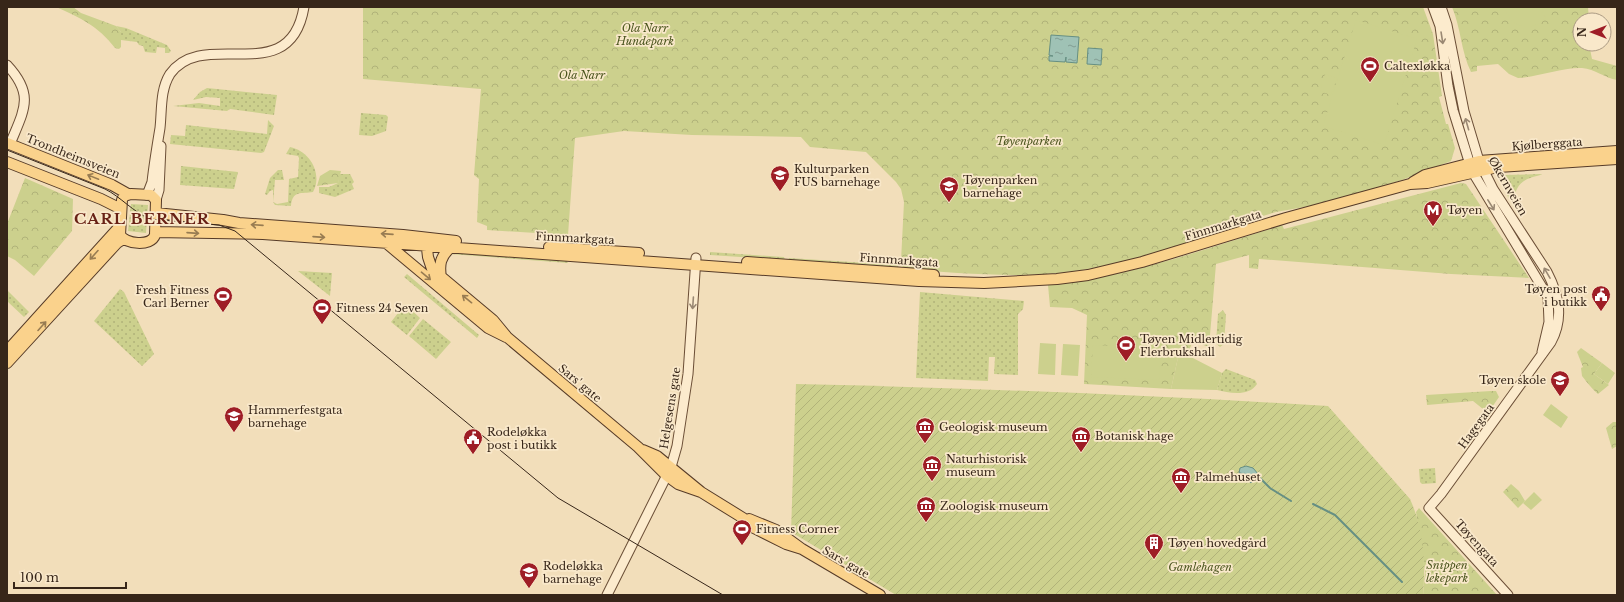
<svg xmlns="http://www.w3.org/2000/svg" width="1624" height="602" font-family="'Libre Baskerville',serif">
  <defs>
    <pattern id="grass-dots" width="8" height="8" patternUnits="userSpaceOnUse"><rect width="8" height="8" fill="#ccd08d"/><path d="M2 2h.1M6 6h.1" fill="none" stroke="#b0b279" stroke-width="1.8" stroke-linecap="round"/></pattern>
    <pattern id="forest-crowns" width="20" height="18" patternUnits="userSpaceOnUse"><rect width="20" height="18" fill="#ccd08d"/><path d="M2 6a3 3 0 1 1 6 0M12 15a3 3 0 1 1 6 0" fill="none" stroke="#b0b279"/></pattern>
    <pattern id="garden-furrows" width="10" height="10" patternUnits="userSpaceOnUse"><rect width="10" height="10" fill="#ccd08d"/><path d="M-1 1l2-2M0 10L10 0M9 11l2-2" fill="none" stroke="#b0b279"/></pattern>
    <pattern id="water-ripples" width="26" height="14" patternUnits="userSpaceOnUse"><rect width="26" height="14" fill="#9fc2b5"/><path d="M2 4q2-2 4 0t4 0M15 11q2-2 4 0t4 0" fill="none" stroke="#829d92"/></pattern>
  </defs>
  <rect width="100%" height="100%" fill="#f2deba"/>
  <path fill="url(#grass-dots)" d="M 116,26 L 126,28 L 167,45 L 171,51 L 169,53 L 165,53 L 165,48 L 157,47 L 156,53 L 145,52 L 143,46 L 139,45 L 137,42 L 121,40 L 121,32 Z
    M 207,88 L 277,95 L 274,115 L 230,109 L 227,111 L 173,106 L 199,103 L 220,106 L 220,98 L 206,97 L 193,100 L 200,92 Z
    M 361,113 L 386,115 L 388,117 L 386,131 L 372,136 L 359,135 Z
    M 268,120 L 274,126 L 264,152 L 261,153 L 170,144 L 171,135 L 185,136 L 186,125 L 267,134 Z
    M 290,147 C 310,151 323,174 313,192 C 302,194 292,190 291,206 L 275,205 L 273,202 L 273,190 L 270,191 L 267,195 L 265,194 L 270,178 L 278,170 L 282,170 L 284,180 L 275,180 L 273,202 L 277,204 L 288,202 L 289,179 L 298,177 L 299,158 L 298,156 L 286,154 Z
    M 181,166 L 238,172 L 234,189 L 180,185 Z
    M 339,174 L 350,174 L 354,182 L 352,184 L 354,189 L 335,197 L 319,193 L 319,187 L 329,187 L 338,183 Z
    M 1542,174 C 1539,176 1535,176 1530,178 C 1515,183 1511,199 1517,212 L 1507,195 L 1502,177 L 1504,175 Z
    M 131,204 L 148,205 L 146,233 L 128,231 Z
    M 455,252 L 567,261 L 568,263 L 450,254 Z
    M 710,252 L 784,257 L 785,260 L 710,255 Z
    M 789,258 L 898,265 L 899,269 L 788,261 Z
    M 298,271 L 332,273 L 330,296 Z
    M 407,274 L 479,335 L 477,338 L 404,277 Z
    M 120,289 L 124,292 L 154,354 L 142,366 L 94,321 Z
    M 7,290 L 29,312 L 24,317 L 7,301 Z
    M 920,292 L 1024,301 L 1023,309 L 1018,314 L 1018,375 L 994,374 L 995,357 L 989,357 L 988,381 L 916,378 Z
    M 405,304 L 420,318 L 407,335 L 391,322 Z
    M 1223,310 L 1226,315 L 1224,344 L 1220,347 L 1216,343 L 1218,314 Z
    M 423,319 L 451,342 L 436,359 L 409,336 Z
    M 1226,369 L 1255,380 L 1257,384 C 1249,397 1229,393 1217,390 L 1222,373 Z
    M 1435,468 L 1436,483 L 1422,484 L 1420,482 L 1419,469 Z"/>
  <path fill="url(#forest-crowns)" d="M 56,7 L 73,7 L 81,13 L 116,26 L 121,32 L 121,47 L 119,49 L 115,48 C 98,26 81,18 56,7 Z
    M 363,7 L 1423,7 L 1433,34 L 1442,96 L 1439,97 L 1446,124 L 1448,124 L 1455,148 L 1451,161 L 1402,180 L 1327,203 L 1276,212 L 1237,224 L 1237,227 C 1184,243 1131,263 1076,271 C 1018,279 960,273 902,269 L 901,261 L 904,202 L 901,189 L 896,182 L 866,152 L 810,147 L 801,137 L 692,135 L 624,131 L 575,138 L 568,235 L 487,230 L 487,226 L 477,222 L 479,179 L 474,175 L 481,89 L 363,79 Z
    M 1452,7 L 1588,7 L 1589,20 L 1580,20 L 1580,44 L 1589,44 L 1592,59 L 1617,66 L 1617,80 C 1605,78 1595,69 1582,68 C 1563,67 1538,77 1518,78 L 1509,74 L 1498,64 L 1477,66 L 1477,71 L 1471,72 C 1461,52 1461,28 1452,7 Z
    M 330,170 L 341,171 L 338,183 L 317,186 L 320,176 Z
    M 25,178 L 73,199 L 72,231 L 34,276 L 15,260 L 7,256 L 7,224 Z
    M 1461,183 L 1466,184 L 1529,278 L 1451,274 L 1259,259 L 1258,269 L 1249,268 L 1249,255 L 1216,264 L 1209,347 L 1193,341 L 1187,355 L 1179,353 L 1171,389 L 1084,384 L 1087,315 L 1072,308 L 1050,307 L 1048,285 C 1129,277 1205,249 1282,225 L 1284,229 Z
    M 1581,348 L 1602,363 L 1594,374 L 1609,385 L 1598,394 C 1592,389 1587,382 1582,376 L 1581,368 L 1583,367 L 1577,352 Z
    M 1491,391 L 1496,391 L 1499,397 L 1488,413 L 1473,401 L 1427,405 L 1426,395 Z
    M 1613,422 L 1617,422 L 1617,446 L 1612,449 L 1606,428 Z
    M 1511,484 L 1519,491 L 1525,501 L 1518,508 L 1503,492 Z
    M 1419,508 L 1497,595 L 1423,595 L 1425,572 L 1416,512 Z"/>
  <path fill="url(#garden-furrows)" d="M 796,384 C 974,388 1151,395 1328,406 L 1410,499 C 1423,527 1426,564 1423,595 L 896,595 L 791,532 Z"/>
  <path fill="#ccd08d" d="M 1503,7 L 1546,7 L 1541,14 L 1543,14 L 1546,18 L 1539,24 L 1529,27 L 1519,25 L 1512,22 Z
    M 1356,20 L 1417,39 L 1384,145 L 1323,126 Z
    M 1325,74 L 1337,78 L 1331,95 L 1320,91 Z
    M 1040,343 L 1056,344 L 1055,375 L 1038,374 Z
    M 1063,344 L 1080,345 L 1078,376 L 1061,375 Z
    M 1093,345 L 1161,348 L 1159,380 L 1091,377 Z
    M 1179,353 L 1187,355 L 1222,373 L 1217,390 L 1171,389 Z
    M 1602,363 L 1615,373 L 1608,384 L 1594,374 Z
    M 1551,404 L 1568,417 L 1561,428 L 1543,415 Z
    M 1534,492 L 1542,500 L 1531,510 L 1523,503 Z"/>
  <path fill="url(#water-ripples)" stroke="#668f83" d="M 1051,35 L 1079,37 L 1077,63 L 1066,62 L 1066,57 L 1065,62 L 1049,61 L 1049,56 L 1053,56 L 1049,55 Z
    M 1088,48 L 1102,49 L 1101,65 L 1087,64 Z
    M 1246,466 L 1253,468 L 1259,475 L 1251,483 L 1239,473 L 1240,468 Z"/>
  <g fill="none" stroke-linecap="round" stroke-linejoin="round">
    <path stroke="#668f83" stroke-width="2" d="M 1258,476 L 1270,488 L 1291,501
      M 1313,504 L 1335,515 L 1402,582"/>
    <defs>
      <path id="secondary" d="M 1433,7 L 1440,26 L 1448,86 L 1453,110 L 1472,171 L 1548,297 L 1549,322 L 1542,352
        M 1441,7 L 1447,25 L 1464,111 L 1479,161 L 1493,189 L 1547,272 C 1559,295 1564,318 1551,342 L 1441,494 L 1429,508 L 1508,595
        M 7,65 C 35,95 24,110 10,144
        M 147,195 L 152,182 C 154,164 157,146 160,128 C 162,110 160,90 170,74 C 204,26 290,91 304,7
        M 156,200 L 159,190 L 161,146
        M 607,595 L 671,467 L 677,446 L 688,374 L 696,258"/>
      <path id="primary" d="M 7,143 L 112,185 L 128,194
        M 7,162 L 101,199 L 121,209
        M 1413,182 L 1425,175 L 1479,161 L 1617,151
        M 131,194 L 151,195 L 156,200 L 155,235 C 151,247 125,244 120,235 L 122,200 L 124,196 Z
        M 156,213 L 223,220 L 239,223 L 403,235 L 456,241
        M 155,232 L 263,234 L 919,281 L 984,283 L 1057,279 L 1088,275 L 1142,262 L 1286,218 L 1410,184 L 1427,183 L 1498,167 L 1617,159
        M 426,240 L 428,257 L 432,269 L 493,320 L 507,337 L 638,447 L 667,476 L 678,484 L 701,492
        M 385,242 L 488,328 L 506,337
        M 549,247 L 639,253
        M 747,262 L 934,275
        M 441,278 C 439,264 440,257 451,247
        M 7,351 L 120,226
        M 7,363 L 117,243 L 123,239
        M 643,450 L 657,456 L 701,492 L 743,518 L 754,528 L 786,544 L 802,549
        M 749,519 L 776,530 L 802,549 L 880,595"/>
    </defs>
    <use href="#secondary" stroke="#6b4e36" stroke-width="11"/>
    <use href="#primary" stroke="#563b28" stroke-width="12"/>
    <use href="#secondary" stroke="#fcebcd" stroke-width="9"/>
    <use href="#primary" stroke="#fad28c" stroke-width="10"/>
    <path stroke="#372619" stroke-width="1" d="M 7,150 L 105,189 C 121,197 133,212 150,219 L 219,225 L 235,231 L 558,498 L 723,595"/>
  </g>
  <defs><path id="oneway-shaft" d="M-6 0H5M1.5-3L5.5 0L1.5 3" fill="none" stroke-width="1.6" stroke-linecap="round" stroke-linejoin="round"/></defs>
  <g stroke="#9a8873">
    <use href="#oneway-shaft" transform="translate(1442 38) rotate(81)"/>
    <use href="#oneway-shaft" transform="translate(1467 124) rotate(-106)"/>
    <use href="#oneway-shaft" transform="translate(1491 205) rotate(58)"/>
    <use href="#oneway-shaft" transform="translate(1547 273) rotate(-120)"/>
    <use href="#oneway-shaft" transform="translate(693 303) rotate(94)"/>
  </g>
  <g stroke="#987c52">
    <use href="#oneway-shaft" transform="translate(93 177) rotate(-158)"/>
    <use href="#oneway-shaft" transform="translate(257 225) rotate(-176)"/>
    <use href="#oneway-shaft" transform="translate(193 233) rotate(4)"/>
    <use href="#oneway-shaft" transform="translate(387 234) rotate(-176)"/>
    <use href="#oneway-shaft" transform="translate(319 237) rotate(4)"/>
    <use href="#oneway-shaft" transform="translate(94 255) rotate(132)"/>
    <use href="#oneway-shaft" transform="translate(426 276) rotate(40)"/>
    <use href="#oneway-shaft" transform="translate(467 299) rotate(-141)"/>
    <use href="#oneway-shaft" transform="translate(42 326) rotate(-48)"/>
  </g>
  <defs>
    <symbol id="stadium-pin" viewBox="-11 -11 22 30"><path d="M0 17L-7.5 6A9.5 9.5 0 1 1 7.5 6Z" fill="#9e1d26" stroke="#f9e8ca"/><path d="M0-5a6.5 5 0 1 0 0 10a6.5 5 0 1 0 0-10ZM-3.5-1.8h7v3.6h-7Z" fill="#fff"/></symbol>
    <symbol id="school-pin" viewBox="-11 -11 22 30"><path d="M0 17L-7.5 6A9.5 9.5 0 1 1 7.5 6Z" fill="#9e1d26" stroke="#f9e8ca"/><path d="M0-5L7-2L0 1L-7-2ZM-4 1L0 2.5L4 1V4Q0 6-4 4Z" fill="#fff"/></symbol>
    <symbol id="metro-pin" viewBox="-11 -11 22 30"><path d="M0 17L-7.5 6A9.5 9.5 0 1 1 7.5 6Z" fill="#9e1d26" stroke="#f9e8ca"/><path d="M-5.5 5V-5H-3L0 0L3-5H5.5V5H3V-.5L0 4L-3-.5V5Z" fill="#fff"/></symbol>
    <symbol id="civic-pin" viewBox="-11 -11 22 30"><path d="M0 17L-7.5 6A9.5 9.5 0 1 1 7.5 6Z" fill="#9e1d26" stroke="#f9e8ca"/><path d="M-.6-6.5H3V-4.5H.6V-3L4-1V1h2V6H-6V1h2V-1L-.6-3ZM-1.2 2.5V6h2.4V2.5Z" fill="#fff"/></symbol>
    <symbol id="museum-pin" viewBox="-11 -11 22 30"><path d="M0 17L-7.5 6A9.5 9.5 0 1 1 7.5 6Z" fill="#9e1d26" stroke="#f9e8ca"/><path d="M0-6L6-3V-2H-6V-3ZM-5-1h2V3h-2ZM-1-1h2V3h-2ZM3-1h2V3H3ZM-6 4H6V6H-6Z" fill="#fff"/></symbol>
    <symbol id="building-pin" viewBox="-11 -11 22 30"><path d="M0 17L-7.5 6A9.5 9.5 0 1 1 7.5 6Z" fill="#9e1d26" stroke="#f9e8ca"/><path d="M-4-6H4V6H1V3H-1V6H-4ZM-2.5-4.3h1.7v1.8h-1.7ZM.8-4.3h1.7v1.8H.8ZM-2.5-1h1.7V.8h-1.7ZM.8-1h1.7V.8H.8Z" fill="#fff"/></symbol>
  </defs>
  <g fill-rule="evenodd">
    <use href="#stadium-pin" x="1359" y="55" width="22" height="30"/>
    <use href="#school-pin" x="769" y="164" width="22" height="30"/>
    <use href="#school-pin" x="938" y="175" width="22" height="30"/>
    <use href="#metro-pin" x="1422" y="199" width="22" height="30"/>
    <use href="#civic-pin" x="1590" y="284" width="22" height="30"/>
    <use href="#stadium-pin" x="212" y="285" width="22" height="30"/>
    <use href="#stadium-pin" x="311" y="297" width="22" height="30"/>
    <use href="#stadium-pin" x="1115" y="334" width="22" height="30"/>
    <use href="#school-pin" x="1549" y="369" width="22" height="30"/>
    <use href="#school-pin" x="223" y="405" width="22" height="30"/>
    <use href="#museum-pin" x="914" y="416" width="22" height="30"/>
    <use href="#museum-pin" x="1070" y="425" width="22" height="30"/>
    <use href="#civic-pin" x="462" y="427" width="22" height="30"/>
    <use href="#museum-pin" x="921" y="454" width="22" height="30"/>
    <use href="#museum-pin" x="1170" y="466" width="22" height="30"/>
    <use href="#museum-pin" x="915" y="495" width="22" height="30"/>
    <use href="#stadium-pin" x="731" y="518" width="22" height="30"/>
    <use href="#building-pin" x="1143" y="532" width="22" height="30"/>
    <use href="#school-pin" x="518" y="561" width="22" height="30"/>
  </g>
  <g text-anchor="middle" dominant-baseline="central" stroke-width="3.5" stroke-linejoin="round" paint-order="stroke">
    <g font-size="11" font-style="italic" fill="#4b551e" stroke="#f9e8ca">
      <text x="645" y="28">Ola Narr<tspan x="645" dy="13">Hundepark</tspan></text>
      <text x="582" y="75">Ola Narr</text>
      <text x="1029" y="141">Tøyenparken</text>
      <text x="1447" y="565">Snippen<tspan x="1447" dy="13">lekepark</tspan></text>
      <text x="1200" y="567">Gamlehagen</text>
    </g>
    <g font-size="11" fill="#372619" stroke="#f9e8ca" text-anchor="start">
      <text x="1384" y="66">Caltexløkka</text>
      <text x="794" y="169">Kulturparken<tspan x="794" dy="13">FUS barnehage</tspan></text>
      <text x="963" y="180">Tøyenparken<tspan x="963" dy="13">barnehage</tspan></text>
      <text x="1447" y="210">Tøyen</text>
      <text x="1587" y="289" text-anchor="end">Tøyen post<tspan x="1587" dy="13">i butikk</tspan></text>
      <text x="209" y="290" text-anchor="end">Fresh Fitness<tspan x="209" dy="13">Carl Berner</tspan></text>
      <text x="336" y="308">Fitness 24 Seven</text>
      <text x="1140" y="339">Tøyen Midlertidig<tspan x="1140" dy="13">Flerbrukshall</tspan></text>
      <text x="1546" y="380" text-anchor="end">Tøyen skole</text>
      <text x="248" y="410">Hammerfestgata<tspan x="248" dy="13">barnehage</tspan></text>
      <text x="939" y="427">Geologisk museum</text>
      <text x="487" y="432">Rodeløkka<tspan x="487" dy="13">post i butikk</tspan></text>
      <text x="1095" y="436">Botanisk hage</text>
      <text x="946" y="459">Naturhistorisk<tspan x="946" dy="13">museum</tspan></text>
      <text x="1195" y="477">Palmehuset</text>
      <text x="940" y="506">Zoologisk museum</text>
      <text x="756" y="529">Fitness Corner</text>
      <text x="1168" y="543">Tøyen hovedgård</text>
      <text x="543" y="566">Rodeløkka<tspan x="543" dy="13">barnehage</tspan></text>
    </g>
    <g font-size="11" fill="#372619" stroke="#f9e8ca">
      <text transform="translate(1547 144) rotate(-4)">Kjølberggata</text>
      <text transform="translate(73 156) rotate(22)">Trondheimsveien</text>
      <text transform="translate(1508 186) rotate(60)">Økernveien</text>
      <text transform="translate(1223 225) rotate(-17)">Finnmarkgata</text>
      <text transform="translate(575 238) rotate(3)">Finnmarkgata</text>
      <text transform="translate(899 260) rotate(4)">Finnmarkgata</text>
      <text transform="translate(580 383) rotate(40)">Sars' gate</text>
      <text transform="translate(670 408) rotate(-81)">Helgesens gate</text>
      <text transform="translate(1476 426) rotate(-54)">Hagegata</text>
      <text transform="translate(1477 543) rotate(48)">Tøyengata</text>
      <text transform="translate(846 562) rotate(30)">Sars' gate</text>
    </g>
    <g font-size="15" font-weight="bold" letter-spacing="1" fill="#682115" stroke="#f9e8ca">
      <text x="142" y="218">CARL BERNER</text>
    </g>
  </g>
  <rect width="1624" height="602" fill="none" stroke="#372619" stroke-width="16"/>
  <g transform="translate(1592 32) rotate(270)"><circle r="19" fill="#f9e8ca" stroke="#ab9a83"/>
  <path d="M0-3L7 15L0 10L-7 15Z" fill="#9e1d26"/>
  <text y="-6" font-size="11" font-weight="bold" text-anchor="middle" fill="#372619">N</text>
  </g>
  <path d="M14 582v6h112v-6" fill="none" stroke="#372619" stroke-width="2"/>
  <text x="20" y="582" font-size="12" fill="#372619" stroke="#f9e8ca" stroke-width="3" paint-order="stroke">100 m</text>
</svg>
